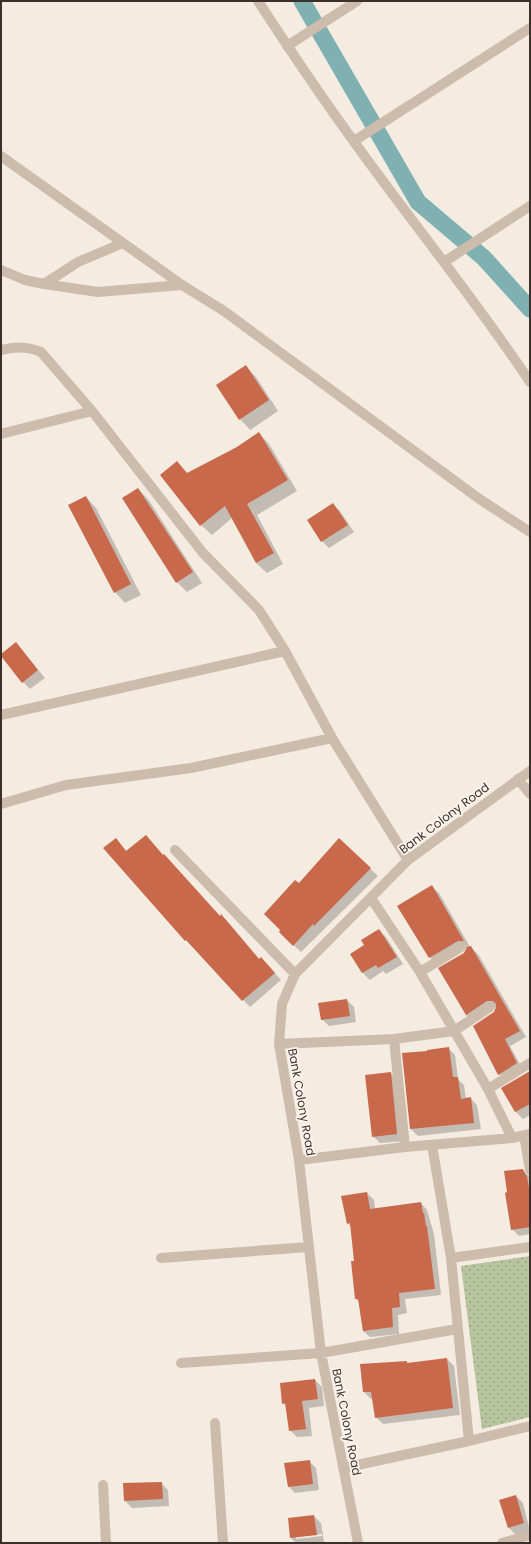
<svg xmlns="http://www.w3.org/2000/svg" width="531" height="1544" font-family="Poppins,sans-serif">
  <defs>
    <pattern id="park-dots" width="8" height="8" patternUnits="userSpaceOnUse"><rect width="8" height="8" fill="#b8c4a0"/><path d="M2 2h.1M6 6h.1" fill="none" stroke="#97a083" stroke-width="1.8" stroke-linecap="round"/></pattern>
  </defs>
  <rect width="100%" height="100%" fill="#f4ebe1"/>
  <path fill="url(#park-dots)" d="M 530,1256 L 530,1417 L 482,1429 L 461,1266 Z"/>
  <path fill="#0003" fill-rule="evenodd" d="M 246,367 L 256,377 L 278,411 L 250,430 L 240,419 Z
    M 259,433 L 269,444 L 297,491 L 257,515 L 283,564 L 267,573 L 256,563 L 232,518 L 212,535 L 201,525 L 177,463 L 188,474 L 237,447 Z
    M 138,489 L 148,499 L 202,583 L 187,592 L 177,582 Z
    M 86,497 L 96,508 L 141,595 L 125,603 L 115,592 Z
    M 333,504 L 340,511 L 354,532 L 329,548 L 322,541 Z
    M 16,643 L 45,678 L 30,689 L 23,682 Z
    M 116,839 L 127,852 L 164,855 L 220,917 L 221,915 L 228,922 L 260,960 L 268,965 L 281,980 L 250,1007 L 165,918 Z
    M 339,839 L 378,876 L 301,952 L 280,932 L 299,884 Z
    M 432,887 L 439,893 L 470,947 L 478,954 L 526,1037 L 510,1046 L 523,1070 L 506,1081 L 499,1074 L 474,1027 L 495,1013 L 498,1007 L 494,1008 L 473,1021 L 466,1015 L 440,969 L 465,953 L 468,948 L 465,948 L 437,964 L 430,957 Z
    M 379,930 L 386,937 L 403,964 L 386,974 L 383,971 L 370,980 L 363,973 L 351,954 L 366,946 Z
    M 347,1000 L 354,1007 L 356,1022 L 329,1026 L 322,1019 Z
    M 448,1048 L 455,1055 L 458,1079 L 464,1085 L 466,1099 L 470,1098 L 477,1105 L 481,1129 L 418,1136 L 411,1129 L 428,1052 Z
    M 530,1072 L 530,1115 L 523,1119 L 516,1112 L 503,1089 Z
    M 390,1073 L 397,1080 L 404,1141 L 380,1143 L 373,1136 Z
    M 523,1170 L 530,1177 L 530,1234 L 519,1236 L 512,1229 Z
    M 367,1193 L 374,1200 L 375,1209 L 421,1203 L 427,1210 L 434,1234 L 441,1295 L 405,1299 L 407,1313 L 398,1315 L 399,1334 L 370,1337 L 363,1331 L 359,1302 L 356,1299 L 356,1262 L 351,1227 L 348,1223 Z
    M 447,1359 L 454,1366 L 460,1415 L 383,1424 L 376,1417 L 373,1399 L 371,1399 L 364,1392 L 406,1362 L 408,1364 Z
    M 315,1380 L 322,1387 L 324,1406 L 309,1408 L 312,1436 L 297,1437 L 290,1430 L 287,1407 L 283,1403 Z
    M 309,1461 L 316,1468 L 319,1490 L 295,1493 L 288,1486 Z
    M 161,1483 L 168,1490 L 169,1506 L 132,1508 L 125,1501 Z
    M 516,1496 L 523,1503 L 530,1531 L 516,1535 L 509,1528 Z
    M 314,1516 L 321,1523 L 324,1542 L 296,1543 L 291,1538 L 289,1519 ZM 322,1534 L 322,1536 L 296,1539 L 296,1537 Z"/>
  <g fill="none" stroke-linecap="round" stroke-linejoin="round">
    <path stroke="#7fb0b2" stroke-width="17" d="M 302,1 L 418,202 L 484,258 L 530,309"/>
  </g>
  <path fill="#c8694b" d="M 246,365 L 269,400 L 239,420 L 216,385 Z
    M 259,432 L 288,480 L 247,504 L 274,553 L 256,563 L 225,506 L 200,526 L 160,475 L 177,461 L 187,473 L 237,447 Z
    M 138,488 L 193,572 L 176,583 L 122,498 Z
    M 86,496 L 131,584 L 114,593 L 68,505 Z
    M 333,503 L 348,525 L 321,542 L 307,520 Z
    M 16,642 L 38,670 L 22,683 L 1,656 L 1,654 Z
    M 146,835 L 163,855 L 164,854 L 220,916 L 221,914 L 259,959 L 261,957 L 275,973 L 242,1001 L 186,940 L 185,941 L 103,848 L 116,838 L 126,851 Z
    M 339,838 L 371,868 L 314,926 L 313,924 L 293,946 L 279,932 L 280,930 L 264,914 L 295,880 L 299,883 Z
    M 432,885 L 464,941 L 458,941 L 429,958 L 397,906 Z
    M 379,929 L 397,957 L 378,968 L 376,965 L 362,973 L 350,954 L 364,945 L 361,940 Z
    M 471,946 L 520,1031 L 505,1039 L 517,1063 L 498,1075 L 473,1026 L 494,1012 L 496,1007 L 496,1004 L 493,1001 L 487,1001 L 466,1015 L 438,968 L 464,953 L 467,947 Z
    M 347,999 L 350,1016 L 321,1020 L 318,1003 Z
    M 449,1047 L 453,1077 L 458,1077 L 461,1099 L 471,1097 L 474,1123 L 410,1129 L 402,1053 L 427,1051 L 427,1050 Z
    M 530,1071 L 530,1104 L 515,1112 L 501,1088 Z
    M 391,1072 L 397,1134 L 372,1137 L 365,1075 Z
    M 523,1169 L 525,1174 L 527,1176 L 530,1194 L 530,1227 L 511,1230 L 505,1193 L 507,1192 L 504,1171 Z
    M 367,1192 L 370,1209 L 421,1202 L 423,1213 L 424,1213 L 426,1226 L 427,1226 L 435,1289 L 399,1293 L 400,1307 L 392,1308 L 393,1327 L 363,1331 L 358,1299 L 355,1299 L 351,1261 L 354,1261 L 350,1223 L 347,1224 L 341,1196 Z
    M 447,1358 L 453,1408 L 375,1418 L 371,1392 L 363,1392 L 360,1364 L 407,1361 L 407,1363 Z
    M 315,1379 L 318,1399 L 302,1401 L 306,1429 L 289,1431 L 285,1403 L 282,1404 L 280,1383 Z
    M 310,1460 L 313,1484 L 288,1487 L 284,1463 Z
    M 162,1482 L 163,1499 L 124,1501 L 123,1483 Z
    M 516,1495 L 524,1523 L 508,1528 L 499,1500 Z
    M 314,1515 L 317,1535 L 290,1538 L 288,1518 Z"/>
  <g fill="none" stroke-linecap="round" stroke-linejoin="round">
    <path stroke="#cdbbac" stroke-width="10" d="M 258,1 C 295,58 333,114 374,169 C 426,240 481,308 530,382
      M 287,46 L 357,1
      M 354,141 L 530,28
      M 1,156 L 182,285 L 224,311 L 478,498 L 530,532
      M 444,262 L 530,206
      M 1,270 L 25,280 L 44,284 L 98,292 L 182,285
      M 44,284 L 78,262 L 123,243
      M 1,350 C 16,347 26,346 41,352 L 92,411 L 203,553 L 259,610 L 285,651 L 332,738 L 408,860
      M 1,434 L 92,411
      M 1,715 L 285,651
      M 518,779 L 530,794
      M 1,804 L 66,785 L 191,768 L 332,738
      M 175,850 L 295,974
      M 371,898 L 420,972 L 488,1089 L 512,1138
      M 420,972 L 461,947
      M 394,1039 L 405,1147
      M 279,1044 L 394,1039 L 454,1031 L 490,1007
      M 488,1089 L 530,1063
      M 524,1135 L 530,1170
      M 432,1145 L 451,1258 L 469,1441
      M 299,1160 L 405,1147 L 512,1138 L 530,1134
      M 161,1258 L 308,1247
      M 451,1258 L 530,1247
      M 181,1363 L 321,1353 L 457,1329
      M 215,1423 L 223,1543
      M 343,1468 L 469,1441 L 530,1426
      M 103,1485 L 106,1543
      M 358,1543 L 321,1353 L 299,1160 L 279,1044 L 282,1004 L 295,974 L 408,860 L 530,771
      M 502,1543 L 530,1535"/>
  </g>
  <g text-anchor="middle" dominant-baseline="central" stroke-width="3.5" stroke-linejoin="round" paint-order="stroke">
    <g font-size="12" fill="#3b302b" stroke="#fbf5ee">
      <text transform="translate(444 818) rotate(-37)">Bank Colony Road</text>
      <text transform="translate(302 1102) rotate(80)">Bank Colony Road</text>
      <text transform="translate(347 1422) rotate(79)">Bank Colony Road</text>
    </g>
  </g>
  <rect width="531" height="1544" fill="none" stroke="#3b302b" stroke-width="4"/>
</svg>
